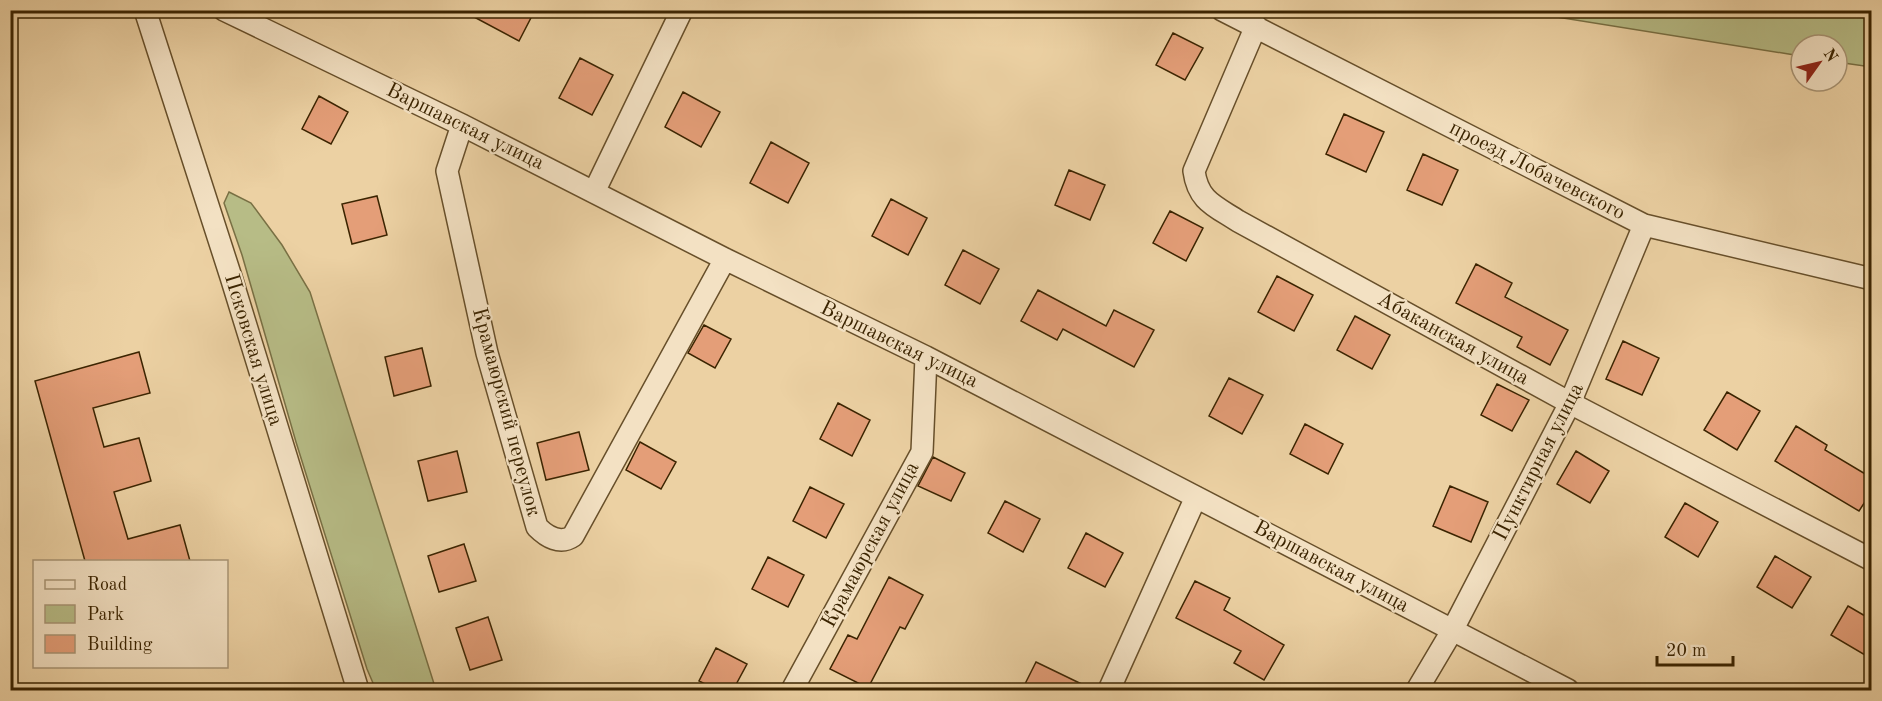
<svg xmlns="http://www.w3.org/2000/svg" width="1882" height="701" font-family="'Old Standard TT',serif">
  <rect width="100%" height="100%" fill="#ecd1a3"/>
  <filter id="stains"><feTurbulence type="fractalNoise" baseFrequency=".00333" numOctaves="4"/><feColorMatrix values="0 0 0 0 .2 0 0 0 0 .09 0 0 0 0 .02 0 0 0 .5 -.17"/></filter>
  <radialGradient id="worn" r=".72"><stop offset=".6" stop-color="#630" stop-opacity="0"/><stop offset="1" stop-color="#630" stop-opacity=".3"/></radialGradient>
  <path fill="#b7bc86" stroke="#797044" stroke-width="1.5" d="M 1519,11 L 1871,11 L 1871,67 L 1837,62 L 1837,45 L 1801,45 L 1801,56 Z
    M 229,192 L 251,203 L 282,245 L 310,292 L 436,690 L 376,690 L 367,669 L 296,442 L 242,255 L 224,203 Z"/>
  <path fill="#e49e78" stroke="#3b2401" stroke-width="1.5" d="M 461,10 L 535,10 L 519,41 Z
    M 1173,33 L 1203,48 L 1185,80 L 1156,65 Z
    M 580,58 L 613,75 L 592,115 L 559,98 Z
    M 683,92 L 720,112 L 701,147 L 665,127 Z
    M 319,96 L 348,112 L 331,144 L 302,129 Z
    M 1344,114 L 1384,132 L 1366,172 L 1326,154 Z
    M 771,142 L 809,163 L 788,203 L 750,183 Z
    M 1423,154 L 1458,170 L 1442,205 L 1407,190 Z
    M 1069,170 L 1105,185 L 1090,220 L 1055,205 Z
    M 377,196 L 387,235 L 352,244 L 342,204 Z
    M 891,199 L 927,218 L 908,255 L 872,236 Z
    M 1170,211 L 1203,228 L 1186,261 L 1153,243 Z
    M 963,250 L 999,269 L 980,304 L 945,285 Z
    M 1476,264 L 1512,283 L 1505,297 L 1568,330 L 1550,365 L 1517,347 L 1522,337 L 1456,303 Z
    M 1277,276 L 1313,295 L 1294,331 L 1258,312 Z
    M 1038,290 L 1106,326 L 1114,310 L 1154,330 L 1134,367 L 1063,329 L 1057,340 L 1021,321 Z
    M 1355,316 L 1390,335 L 1372,369 L 1337,350 Z
    M 704,325 L 731,339 L 715,368 L 688,353 Z
    M 1623,341 L 1659,358 L 1642,395 L 1606,379 Z
    M 422,348 L 431,386 L 394,396 L 385,357 Z
    M 139,352 L 150,393 L 93,408 L 104,447 L 139,438 L 151,481 L 114,492 L 128,539 L 180,525 L 190,561 L 85,561 L 35,381 Z
    M 1229,378 L 1263,395 L 1242,434 L 1209,416 Z
    M 1497,384 L 1529,400 L 1512,431 L 1481,415 Z
    M 1727,392 L 1760,411 L 1737,450 L 1704,430 Z
    M 838,403 L 870,420 L 852,456 L 820,439 Z
    M 1305,424 L 1343,444 L 1328,474 L 1290,454 Z
    M 1796,426 L 1827,445 L 1825,450 L 1872,478 L 1872,491 L 1859,511 L 1775,461 Z
    M 579,432 L 589,470 L 546,480 L 537,443 Z
    M 640,442 L 676,462 L 661,489 L 626,470 Z
    M 457,451 L 467,492 L 428,501 L 418,461 Z
    M 1576,451 L 1609,471 L 1590,503 L 1557,484 Z
    M 933,457 L 965,473 L 951,501 L 918,486 Z
    M 1450,486 L 1488,502 L 1471,542 L 1433,526 Z
    M 810,487 L 844,504 L 826,538 L 793,521 Z
    M 1005,501 L 1040,519 L 1023,552 L 988,533 Z
    M 1685,503 L 1718,522 L 1698,557 L 1665,537 Z
    M 1086,533 L 1123,553 L 1105,587 L 1068,568 Z
    M 464,544 L 476,581 L 439,592 L 428,556 Z
    M 1775,556 L 1811,577 L 1792,608 L 1757,587 Z
    M 768,557 L 804,575 L 788,607 L 752,589 Z
    M 889,577 L 923,595 L 905,629 L 900,627 L 868,688 L 830,669 L 848,635 L 857,639 Z
    M 1195,581 L 1230,598 L 1224,610 L 1284,645 L 1264,680 L 1234,663 L 1241,651 L 1176,618 Z
    M 1848,606 L 1872,620 L 1872,644 L 1865,655 L 1831,635 Z
    M 488,617 L 502,660 L 470,670 L 456,628 Z
    M 716,648 L 747,664 L 733,690 L 717,690 L 699,681 Z
    M 1036,662 L 1094,690 L 1022,690 Z"/>
  <g fill="none" stroke-linecap="round" stroke-linejoin="round">
    <defs>
      <path id="minor" d="M 145,10 L 231,277 L 358,690
        M 224,10 L 462,125 L 725,259 L 926,357 L 1568,690
        M 1222,10 L 1644,225 L 1872,279
        M 1256,26 L 1194,171 C 1198,201 1215,206 1238,221 L 1570,403 L 1872,560
        M 462,125 L 447,171 L 487,353 L 537,527 C 547,537 560,545 573,536 L 725,259
        M 594,192 L 682,10
        M 792,690 L 922,452 L 926,357
        M 1109,690 L 1196,497
        M 1417,690 L 1452,631 L 1570,403 L 1644,225"/>
    </defs>
    <use href="#minor" stroke="#674f2a" stroke-width="24"/>
    <use href="#minor" stroke="#f3e1c3" stroke-width="21"/>
  </g>
  <g text-anchor="middle" dominant-baseline="central" stroke-width="4.5" stroke-linejoin="round" paint-order="stroke">
    <g font-size="21" fill="#3b2401" stroke="#f3e1c3">
      <text transform="translate(465 127) rotate(26)">Варшавская улица</text>
      <text transform="translate(1537 171) rotate(27)">проезд Лобачевского</text>
      <text transform="translate(1453 339) rotate(29)">Абаканская улица</text>
      <text transform="translate(899 345) rotate(26)">Варшавская улица</text>
      <text transform="translate(253 350) rotate(73)">Псковская улица</text>
      <text transform="translate(506 412) rotate(75)">Крамаюрский переулок</text>
      <text transform="translate(1539 462) rotate(-63)">Пунктирная улица</text>
      <text transform="translate(871 545) rotate(-62)">Крамаюрская улица</text>
      <text transform="translate(1331 567) rotate(28)">Варшавская улица</text>
    </g>
  </g>
  <rect width="1882" height="701" fill="none" stroke="#ecd1a3" stroke-width="36"/>
  <rect x="12" y="12" width="1858" height="677" fill="none" stroke="#3b2401" stroke-width="3"/>
  <rect x="18" y="18" width="1846" height="665" fill="none" stroke="#3b2401" stroke-width="1.5"/>
  <rect x="33" y="560" width="195" height="108" fill="#f3e1c3" stroke="#a99575" stroke-width="1.5"/>
  <rect x="45" y="580" width="30" height="9" fill="#f3e1c3" stroke="#a99575" stroke-width="1.5"/>
  <text x="87" y="590" font-size="18" fill="#3b2401">Road</text>
  <rect x="45" y="605" width="30" height="18" fill="#b7bc86" stroke="#a99575" stroke-width="1.5"/>
  <text x="87" y="620" font-size="18" fill="#3b2401">Park</text>
  <rect x="45" y="635" width="30" height="18" fill="#e49e78" stroke="#a99575" stroke-width="1.5"/>
  <text x="87" y="650" font-size="18" fill="#3b2401">Building</text>
  <g transform="translate(1819 63) rotate(56)"><circle r="28" fill="#f3e1c3" stroke="#a99575" stroke-width="1.5"/>
  <path d="M0-4.5L10 22L0 15L-10 22Z" fill="#8f2418"/>
  <text y="-9" font-size="16" font-weight="bold" text-anchor="middle" fill="#3b2401">N</text>
  </g>
  <path d="M1657 656v9h76v-9" fill="none" stroke="#3b2401" stroke-width="3"/>
  <text x="1666" y="656" font-size="18" fill="#3b2401" stroke="#f3e1c3" stroke-width="4.5" paint-order="stroke">20 m</text>
  <rect width="100%" height="100%" filter="url(#stains)"/>
  <rect width="100%" height="100%" fill="url(#worn)"/>
</svg>
